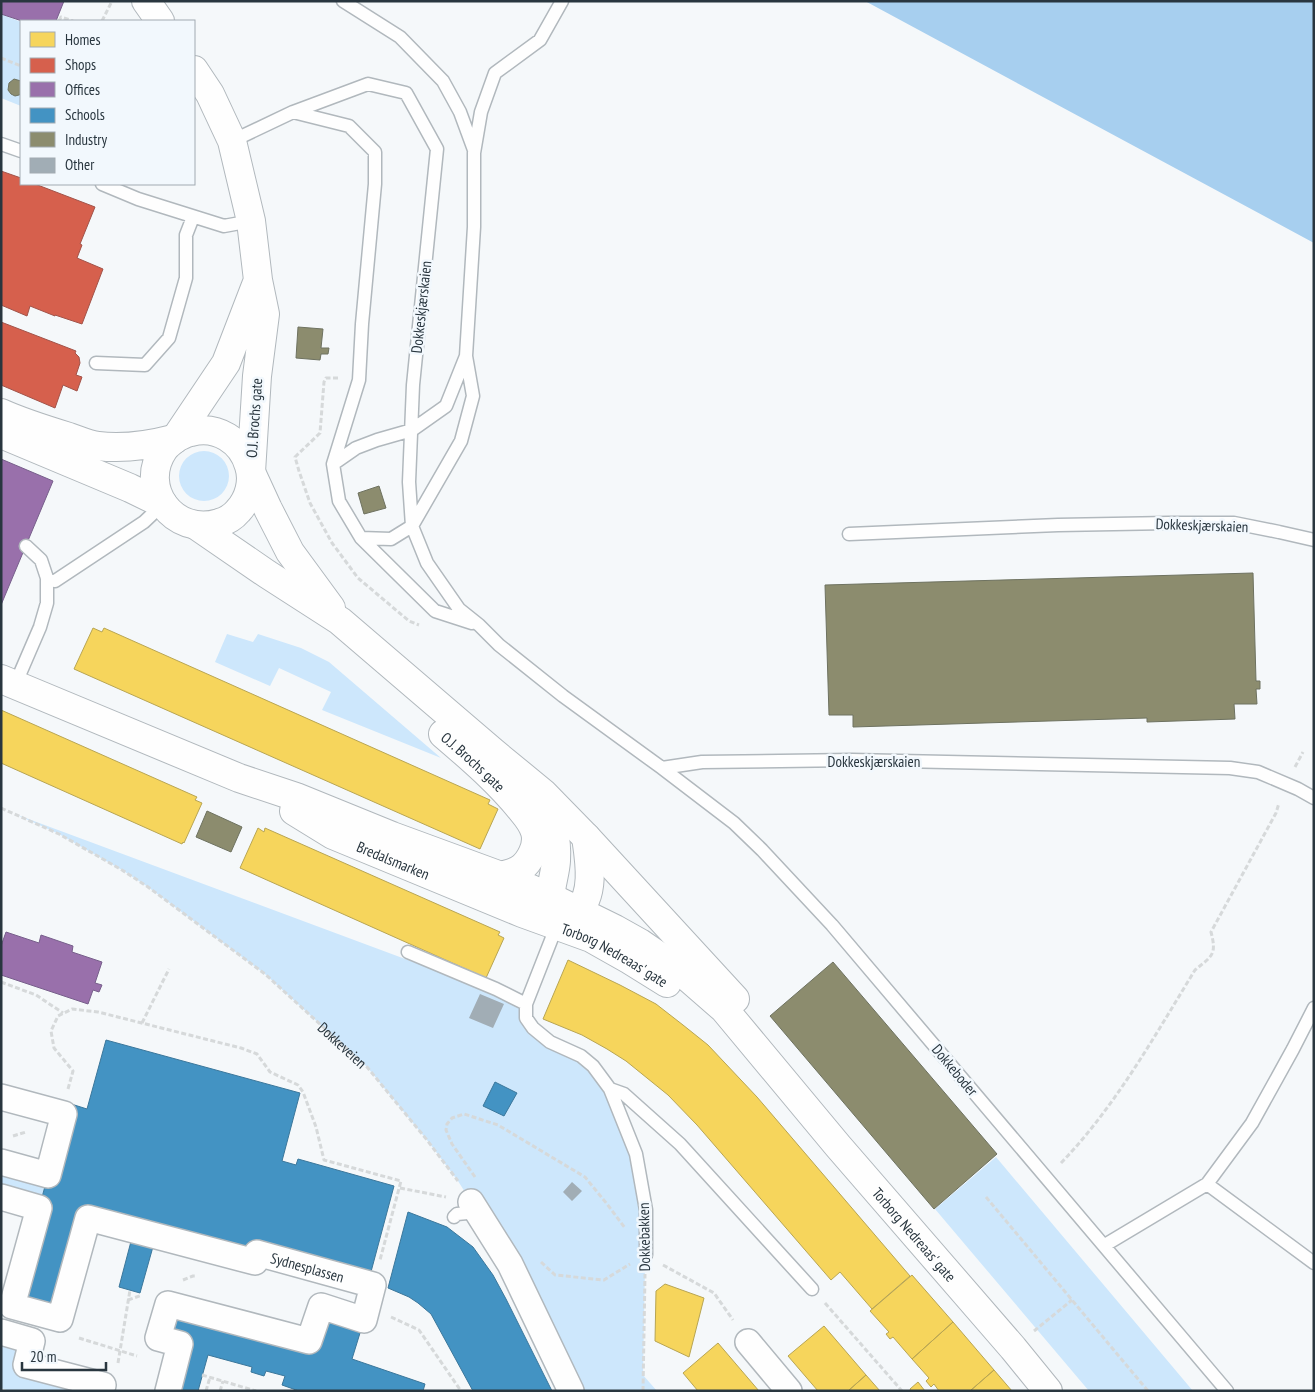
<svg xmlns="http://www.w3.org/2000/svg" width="1315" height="1392" font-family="'PT Sans Narrow',sans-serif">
  <rect width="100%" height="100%" fill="#f5f8fa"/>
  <path fill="#cde7fc" d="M 1,14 L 21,22 L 21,106 L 1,98 Z
    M179 476a25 25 0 1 1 50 0a25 25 0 1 1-50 0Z
    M 227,634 L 253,642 L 258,634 L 301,648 L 329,662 L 441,758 L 322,710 L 331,692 L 279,668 L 270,686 L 215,662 Z
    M 15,814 L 526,1004 L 526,1018 L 581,1056 L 610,1089 L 646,1210 L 643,1375 L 657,1391 L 571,1391 L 510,1264 L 458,1181 L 427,1140 L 367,1067 L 265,974 L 148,887 L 122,870 L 59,834 Z
    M 996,1157 L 1193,1391 L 1089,1391 L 935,1209 Z
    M 1,1162 L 48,1175 L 39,1208 L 1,1197 Z
    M 1,1332 L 32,1341 L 26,1365 L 101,1391 L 10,1391 L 1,1388 Z"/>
  <path fill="#a7cfef" d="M 865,1 L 1314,1 L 1314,244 L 1314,243 Z"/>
  <path fill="#f6d55c" stroke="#b8a553" d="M 93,628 L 102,632 L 104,628 L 490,800 L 488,804 L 498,809 L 480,849 L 74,669 Z
    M 1,710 L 197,797 L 195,800 L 202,803 L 184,843 L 183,842 L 182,844 L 1,763 Z
    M 258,828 L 264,832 L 265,828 L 500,932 L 498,935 L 504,938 L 486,978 L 240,868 Z
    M 568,960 L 620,985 L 656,1004 L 683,1025 L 708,1045 L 757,1097 L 910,1276 L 872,1309 L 840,1272 L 831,1280 L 697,1125 L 668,1095 L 626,1061 L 607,1049 L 582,1035 L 543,1019 Z
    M 912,1275 L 953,1322 L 912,1359 L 893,1337 L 890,1339 L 886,1334 L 889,1332 L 870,1311 Z
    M 665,1284 L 704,1298 L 689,1357 L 655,1341 L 656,1291 Z
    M 953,1322 L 994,1370 L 970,1391 L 939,1391 L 934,1384 L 931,1387 L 926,1381 L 929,1378 L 912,1359 Z
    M 824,1326 L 866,1375 L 848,1391 L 818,1391 L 788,1356 Z
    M 718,1343 L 759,1391 L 698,1391 L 683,1373 Z
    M 994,1370 L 1012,1391 L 970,1391 Z
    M 866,1375 L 880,1391 L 848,1391 Z
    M 918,1382 L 925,1391 L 911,1391 L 910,1389 Z"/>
  <path fill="#d6604d" stroke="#a25349" d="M 1,171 L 21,178 L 21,184 L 35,184 L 95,207 L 80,244 L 82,245 L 77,258 L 103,269 L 82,324 L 55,315 L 55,316 L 30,306 L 27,316 L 1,305 Z
    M 1,322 L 76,351 L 75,353 L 79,357 L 80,363 L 76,375 L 82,377 L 77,391 L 63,385 L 55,408 L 1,385 Z"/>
  <path fill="#9970ab" stroke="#775f8b" d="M 1,1 L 64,1 L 56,21 L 22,21 L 1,14 Z
    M 1,459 L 53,481 L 1,605 Z
    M 6,932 L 39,943 L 41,935 L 73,946 L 72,952 L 102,962 L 95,983 L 102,985 L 99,992 L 93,990 L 88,1004 L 1,975 L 1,946 Z"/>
  <path fill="#4393c3" stroke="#3b779b" d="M 106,1040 L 300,1093 L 282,1161 L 296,1165 L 298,1159 L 394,1186 L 368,1283 L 156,1236 L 140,1293 L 119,1287 L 134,1230 L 88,1218 L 60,1319 L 12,1306 L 68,1103 L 87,1109 Z
    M 495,1082 L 517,1093 L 504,1116 L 483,1106 Z
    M 408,1212 L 447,1227 L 473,1247 L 493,1275 L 506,1299 L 552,1391 L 473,1391 L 431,1314 L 418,1303 L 409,1297 L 388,1288 Z
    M 168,1304 L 310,1341 L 321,1307 L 364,1320 L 352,1359 L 425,1384 L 423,1391 L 299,1391 L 282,1385 L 285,1376 L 266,1371 L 264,1376 L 251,1372 L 252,1367 L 208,1355 L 198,1391 L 168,1391 L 180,1344 L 158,1338 Z"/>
  <path fill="#8c8c6e" stroke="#6e7260" d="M 14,79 L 21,81 L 21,94 L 19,95 L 15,96 L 11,94 L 8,90 L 9,83 Z
    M 298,327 L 323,329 L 321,348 L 329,348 L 328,354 L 321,354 L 320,360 L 296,358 Z
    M 379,486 L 386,508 L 364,514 L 358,493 Z
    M 1253,573 L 1256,681 L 1260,681 L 1260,689 L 1256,689 L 1257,704 L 1234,704 L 1235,719 L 1147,722 L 1147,718 L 853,727 L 853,715 L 829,715 L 825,585 Z
    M 207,811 L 242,827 L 231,852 L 196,837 Z
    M 833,962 L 997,1154 L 934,1209 L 770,1016 Z"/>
  <path fill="#a1adb5" d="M 480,994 L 504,1004 L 493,1028 L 469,1018 Z
    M 572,1182 L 582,1191 L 572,1201 L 563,1192 Z"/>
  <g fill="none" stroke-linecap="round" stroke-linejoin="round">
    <defs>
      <path id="lane" d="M 343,1 L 400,37 L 443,81 L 460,112 L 474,150
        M 293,112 L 349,126 L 375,152 L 375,184 L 362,324 L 359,380 L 333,464 L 339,501 L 361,538 L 435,611 L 472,623
        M 232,141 L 293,112 L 368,84 L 406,93 L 437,149 L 413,385 L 409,482 L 412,526 L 427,563 L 459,609 L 479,625 L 499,645 L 563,696 L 662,768 L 702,762 L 852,760 L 1230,768 L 1258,772 L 1298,789 L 1314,798
        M 1,144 L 21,151
        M 102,184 L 138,199 L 224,226 L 251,221
        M 96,363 L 145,365 L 169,338 L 186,278 L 186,235 L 193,217
        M 333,464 L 356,448 L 377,440 L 412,430 L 446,406 L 466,356
        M 849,534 L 1058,525 L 1169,523 L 1234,523 L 1279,532 L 1314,540
        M 361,538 L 391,539 L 412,526 L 461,441 L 473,396 L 466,356 L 474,227 L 474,153 L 481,112 L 495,73 L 540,40 L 562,1
        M 55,581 L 144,522 L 163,504
        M 15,685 L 40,627 L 47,603 L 47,578 L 41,560 L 26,546
        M 662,768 L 734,823 L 762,850 L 832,925 L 1227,1391
        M 557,925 L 526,1004 L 526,1018 L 533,1028 L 550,1042 L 581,1056 L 593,1066 L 610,1089 L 636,1154 L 646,1210 L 646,1255
        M 408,952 L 496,989 L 526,1004
        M 610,1089 L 624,1094 L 680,1144 L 812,1289
        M 1207,1184 L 1252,1123 L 1293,1049 L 1314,1008
        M 454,1217 L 457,1214 L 478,1212
        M 1105,1245 L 1207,1184 L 1314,1263"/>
      <g id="street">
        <path d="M 1,1097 L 64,1114 L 48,1175 L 1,1162"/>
        <path id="s2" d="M 1,1197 L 39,1208 L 12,1306 L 60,1319 L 88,1218 L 255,1262 L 257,1253 L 373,1285 L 364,1320 L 321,1306 L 309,1341 L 168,1304 L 158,1338 L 180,1344 L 168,1391"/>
        <path d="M 471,1202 L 510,1264 L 571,1391"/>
        <path d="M 1,1332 L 32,1341 L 26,1365 L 103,1385 L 101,1391"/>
        <path d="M 748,1342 L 789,1391"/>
      </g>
      <path id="secondary" d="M 146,1 L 160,21
        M 194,70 L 210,94 L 232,141 L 251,221 L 258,280 L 265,314 L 257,376 L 251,472
        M 175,439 L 226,363 L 258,280"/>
      <g id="highway">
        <path d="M 1,413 C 23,423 46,430 69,437 C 78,440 89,445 98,446 C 122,449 150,445 173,439 C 179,437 185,433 191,432 C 217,425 242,441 249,466 C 254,481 249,499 238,511 C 233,517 226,521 219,523 C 174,537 137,488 164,449 C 167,445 171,442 175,439"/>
        <path d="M 1,434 L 130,488 L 163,504"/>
        <path d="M 251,472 L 268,509 L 290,552 L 331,608"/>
        <path d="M 197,526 L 267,574 L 340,621 L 493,752 L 543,793 L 586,837 L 735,999"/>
        <path id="s3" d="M 1,679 L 239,778 L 296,797 L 392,836 L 501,876 L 550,897 L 615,929 L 640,943 L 678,969 L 724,1009 L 838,1146 L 1013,1348 L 1048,1391"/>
        <path id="s4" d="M 443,734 C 471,758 500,783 523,812 C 528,818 533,825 535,832 C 539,845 530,862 520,869 C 514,873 507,874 501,876"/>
        <path d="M 542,809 C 554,822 557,843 556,861 C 555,878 546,896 553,914"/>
        <path id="s5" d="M 294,811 L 333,835 L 522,913 L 591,938 L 630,960 L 667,983"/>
        <path d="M 564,920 C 568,917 573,914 577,911 C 596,895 589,858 586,837"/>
      </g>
    </defs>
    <use href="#lane" stroke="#b1b8bd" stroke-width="15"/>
    <use href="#street" stroke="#b1b8bd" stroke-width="28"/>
    <use href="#secondary" stroke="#b1b8bd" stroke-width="30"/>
    <use href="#highway" stroke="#b1b8bd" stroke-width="30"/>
    <g stroke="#d6d9da" stroke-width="3" stroke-dasharray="5 2.5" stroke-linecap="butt">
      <path d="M 59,21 L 61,17 L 73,21"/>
      <path d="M 102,21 L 112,1"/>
      <path d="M 1,58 L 21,66"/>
      <path d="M 338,378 L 326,378 L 324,382 L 320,433 L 295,457 L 299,471 L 310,503 L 332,543 L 358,578 L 409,621 L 419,625"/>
      <path d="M 1295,767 L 1303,752"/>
      <path id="s1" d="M 1,808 L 59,834 L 122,870 L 148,887 L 265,974 L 367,1067 L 427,1140 L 458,1181"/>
      <path d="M 1,982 L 36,995 L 63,1013"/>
      <path d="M 142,1023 L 169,969"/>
      <path d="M 68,1089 L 73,1071 L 54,1048 L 51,1031 L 58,1016 L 72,1009 L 98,1012 L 241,1048 L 257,1054 L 270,1072 L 298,1085 L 303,1092 L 316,1127 L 324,1160 L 401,1181 L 380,1260"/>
      <path d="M 13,1136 L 26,1132"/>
      <path d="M 1061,1163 C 1115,1107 1154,1037 1195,970 C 1212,956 1217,955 1211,932 L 1276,813 L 1279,803"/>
      <path d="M 475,1177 L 452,1144 L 446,1130 L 447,1124 L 452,1118 L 464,1114 L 498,1125 L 585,1177 L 607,1204 L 625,1228"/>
      <path d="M 400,1188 L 446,1197"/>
      <path d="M 986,1197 L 1148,1391"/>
      <path d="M 541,1262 L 555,1275 L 604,1280 L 630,1264"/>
      <path d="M 663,1265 L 714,1293 L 733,1320"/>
      <path d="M 183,1280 L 193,1276 L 196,1276"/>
      <path d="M 128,1300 L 142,1295"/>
      <path d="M 825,1303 L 902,1391"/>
      <path d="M 391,1317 L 419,1330 L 461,1391"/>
      <path d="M 1034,1331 L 1072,1300"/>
      <path d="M 79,1338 L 137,1356"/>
      <path d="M 118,1363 L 130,1290"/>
      <path d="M 202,1375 L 256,1391"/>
      <path d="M 206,1391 L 210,1377"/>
      <path d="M 220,1391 L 223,1381"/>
      <path d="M 643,1391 L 645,1274"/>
    </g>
    <use href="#lane" stroke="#fefefe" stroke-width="12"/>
    <use href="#street" stroke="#fefefe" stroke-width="25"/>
    <use href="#secondary" stroke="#fefefe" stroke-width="28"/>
    <use href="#highway" stroke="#fefefe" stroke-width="28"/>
  </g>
  <g text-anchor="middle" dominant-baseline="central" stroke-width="5" stroke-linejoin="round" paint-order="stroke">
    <g font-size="15" fill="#29363f" stroke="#f2f8fd">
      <text transform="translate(421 307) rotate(-84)">Dokkeskjærskaien</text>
      <text transform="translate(254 418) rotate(-86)">O.J. Brochs gate</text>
      <text transform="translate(1202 525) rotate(2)">Dokkeskjærskaien</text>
      <text x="874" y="761">Dokkeskjærskaien</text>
      <text stroke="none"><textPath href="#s4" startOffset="41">O.J. Brochs gate</textPath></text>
      <text stroke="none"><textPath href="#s5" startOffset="111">Bredalsmarken</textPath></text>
      <text stroke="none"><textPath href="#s5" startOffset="352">Torborg Nedreaas' gate</textPath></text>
      <text stroke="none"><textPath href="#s1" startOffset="418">Dokkeveien</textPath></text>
      <text transform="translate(955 1070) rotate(50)">Dokkeboder</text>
      <text stroke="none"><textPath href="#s3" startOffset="1094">Torborg Nedreaas' gate</textPath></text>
      <text transform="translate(644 1237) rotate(-91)">Dokkebakken</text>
      <text stroke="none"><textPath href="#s2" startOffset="530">Sydnesplassen</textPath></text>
    </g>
  </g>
  <rect width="1315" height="1392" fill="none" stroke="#29363f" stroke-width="5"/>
  <rect x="20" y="20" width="175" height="165" fill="#f2f8fd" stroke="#a2aab1"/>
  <rect x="30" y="32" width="25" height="15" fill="#f6d55c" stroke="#a2aab1"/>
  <text x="65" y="45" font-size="15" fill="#29363f">Homes</text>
  <rect x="30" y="58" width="25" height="15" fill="#d6604d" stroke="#a2aab1"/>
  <text x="65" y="70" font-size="15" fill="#29363f">Shops</text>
  <rect x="30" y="82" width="25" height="15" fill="#9970ab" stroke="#a2aab1"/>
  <text x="65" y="95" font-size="15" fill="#29363f">Offices</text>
  <rect x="30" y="108" width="25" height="15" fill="#4393c3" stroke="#a2aab1"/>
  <text x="65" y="120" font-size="15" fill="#29363f">Schools</text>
  <rect x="30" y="132" width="25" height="15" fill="#8c8c6e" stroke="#a2aab1"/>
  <text x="65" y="145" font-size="15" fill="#29363f">Industry</text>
  <rect x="30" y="158" width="25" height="15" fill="#a1adb5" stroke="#a2aab1"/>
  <text x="65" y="170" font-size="15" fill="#29363f">Other</text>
  <path d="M22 1362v8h84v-8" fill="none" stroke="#29363f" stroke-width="2.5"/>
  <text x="30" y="1362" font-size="15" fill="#29363f" stroke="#f2f8fd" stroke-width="4" paint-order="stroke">20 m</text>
</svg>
